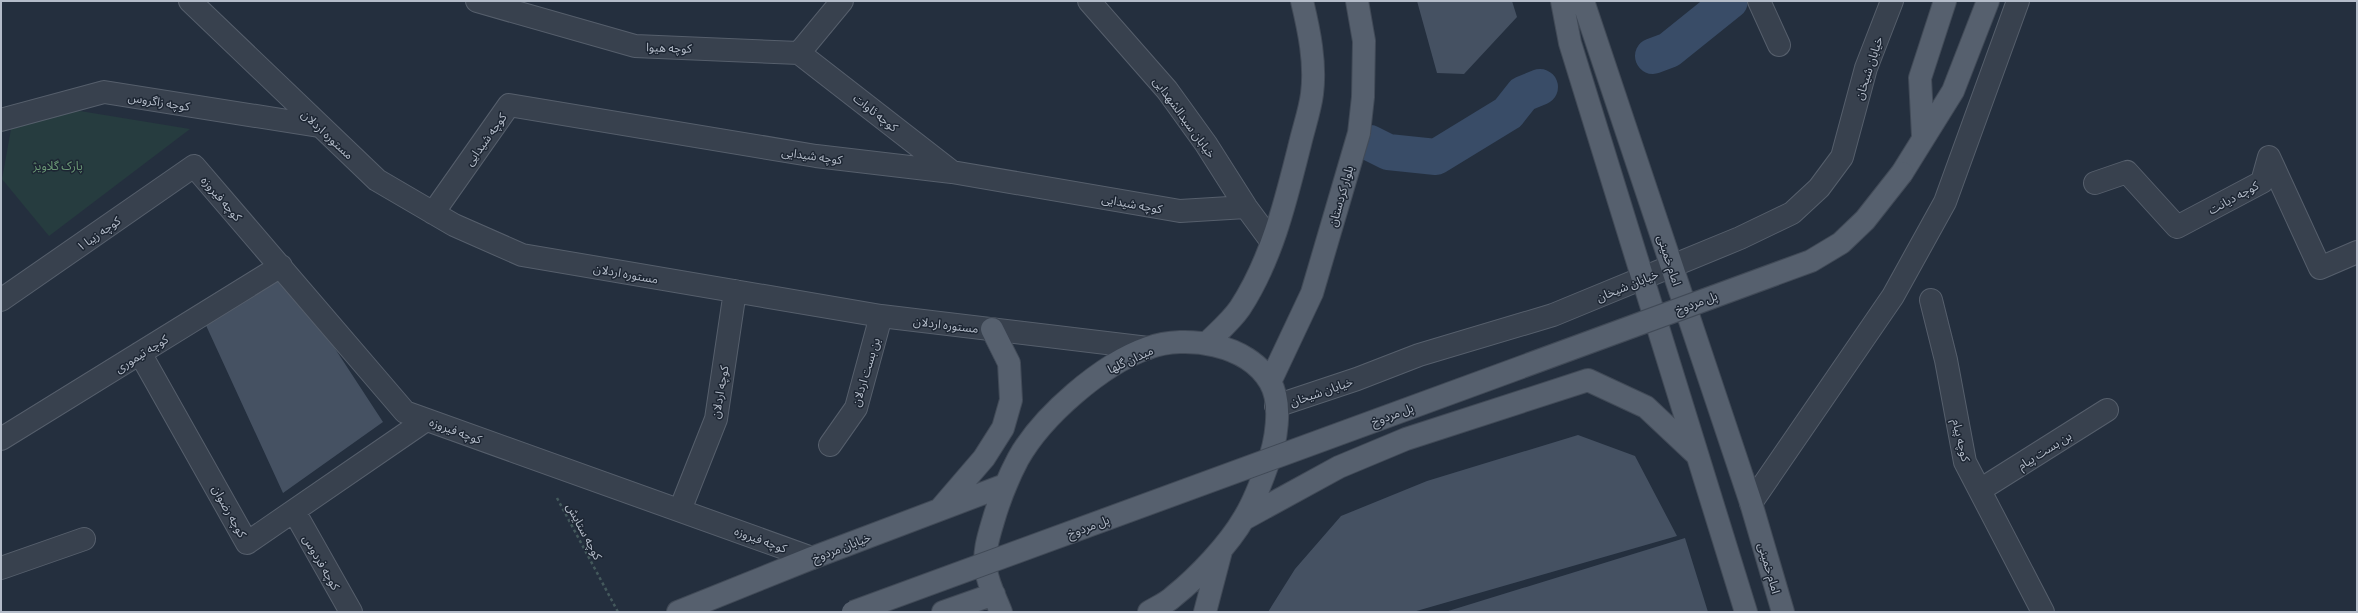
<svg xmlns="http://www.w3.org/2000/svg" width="2358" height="613" font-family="Barlow,'Noto Sans Arabic',sans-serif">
  <rect width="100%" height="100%" fill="#242f3e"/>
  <path fill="#263c3f" d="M 80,111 L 190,129 L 49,236 L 2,179 L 13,118 Z"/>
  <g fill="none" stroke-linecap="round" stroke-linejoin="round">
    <path stroke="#394c67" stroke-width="36" d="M 1653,56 L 1669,50 L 1730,1
      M 1370,143 L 1388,152 L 1436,157 L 1508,113 L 1523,94 L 1540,87"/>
  </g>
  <path fill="#455162" d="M 1417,1 L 1512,1 L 1517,17 L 1464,74 L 1437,73 Z
    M 281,266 L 383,422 L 283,493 L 204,321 Z
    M 1578,435 L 1635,456 L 1677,536 L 1413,612 L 1268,612 L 1295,569 L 1341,516 L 1427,481 Z
    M 1685,538 L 1708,612 L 1445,612 Z"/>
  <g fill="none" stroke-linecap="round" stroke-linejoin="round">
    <defs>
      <path id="minor" d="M 190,1 L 377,180 L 454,225 L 522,255 L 881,316 L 1148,348
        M 477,1 L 635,46 L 799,53 L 842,1
        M 1089,1 L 1167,90 L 1206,144 L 1246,207 L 1271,241
        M 1759,1 L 1779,45
        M 799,53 L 952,172
        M 1,120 L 104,92 L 319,126
        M 2095,183 L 2127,172 L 2177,227 L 2262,182 L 2269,157 L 2320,268 L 2357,252
        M 433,213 L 509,105 L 816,156 L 952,172 L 1180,211 L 1246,207
        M 1,300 L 194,166 L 405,412 L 812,558
        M 1931,300 L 1946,360 L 1965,462 L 2043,612
        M 140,353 L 247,543 L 426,420
        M 1276,406 L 1357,379 L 1419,355 L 1553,315 L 1740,238 L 1792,213 L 1819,188 L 1842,157 L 1866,68 L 1892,1
        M 1,439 L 281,266
        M 830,445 L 856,408 L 881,316
        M 1980,490 L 2107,410
        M 1751,503 L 1893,296 L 1945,202 L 2018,1
        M 680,510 L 716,419 L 735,291
        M 294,511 L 351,612
        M 1,568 L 84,539"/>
      <path id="major" d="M 1562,1 L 1570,43 L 1746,612
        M 1583,1 L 1751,503 L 1783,612
        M 1923,136 L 1920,78 L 1945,1
        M 1902,173 L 1953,91 L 1988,1
        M 1207,343 C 1218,332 1231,321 1240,308 C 1272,259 1286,200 1300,144 C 1304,127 1310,110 1312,94 C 1316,63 1309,30 1302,1
        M 1270,382 L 1312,293 L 1359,133 L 1363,97 L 1364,41 L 1357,1
        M 941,508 L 984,458 L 1003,428 L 1011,400 L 1009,363 L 992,329
        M 1244,519 L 1339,467 L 1406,439 L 1588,380 L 1646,407 L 1696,454
        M 678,612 L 812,558 L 1005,485
        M 943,612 L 994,594
        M 1001,612 C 996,599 988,584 986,570 C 983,552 989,535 994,518 C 1000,498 1008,478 1018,459 C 1042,416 1102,364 1148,348 C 1186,334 1248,344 1270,382 C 1283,404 1276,444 1267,466 C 1261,483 1254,502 1244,518 C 1229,544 1198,577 1174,596 C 1167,603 1157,607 1149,612
        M 1205,612 L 1221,551"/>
    </defs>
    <use href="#minor" stroke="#565f6c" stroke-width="24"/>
    <use href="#major" stroke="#414a57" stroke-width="24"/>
    <path stroke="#44595c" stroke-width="2.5" stroke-dasharray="3 3" stroke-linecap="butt" d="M 557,498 L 618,612"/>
    <use href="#minor" stroke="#38414e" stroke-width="22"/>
    <use href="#major" stroke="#56606e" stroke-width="22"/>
    <defs>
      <path id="major-bridge" d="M 853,612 L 1811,261 L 1841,243 L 1865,220 L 1902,173"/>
    </defs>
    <use href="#major-bridge" stroke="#414a57" stroke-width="24" stroke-linecap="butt"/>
    <use href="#major-bridge" stroke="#56606e" stroke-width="22"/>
  </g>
  <g text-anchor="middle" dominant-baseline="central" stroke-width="3" stroke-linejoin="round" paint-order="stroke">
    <g font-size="12" fill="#b4bcc9" stroke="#1d2633">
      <text transform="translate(669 47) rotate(2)">کوچه هیوا</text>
      <text transform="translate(1868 68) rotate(-72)">خیابان شیخان</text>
      <text transform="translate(159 101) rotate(9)">کوچه زاگروس</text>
      <text transform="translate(876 112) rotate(38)">کوچه ئاوات</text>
      <text transform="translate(1185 117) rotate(54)">خیابان سیدالشهدایی</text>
      <text transform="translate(328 134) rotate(43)">مستوره اردلان</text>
      <text transform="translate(485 139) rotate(-54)">کوچه شیدایی</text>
      <text transform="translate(812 155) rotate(8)">کوچه شیدایی</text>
      <text transform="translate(1340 196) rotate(-74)">بلوار کردستان</text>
      <text transform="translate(2233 197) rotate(-29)">کوچه دیانت</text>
      <text transform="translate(222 198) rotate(49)">کوچه فیروزه</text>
      <text transform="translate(1132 203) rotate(10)">کوچه شیدایی</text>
      <text transform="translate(98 233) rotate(-35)">کوچه زیبا ۱</text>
      <text transform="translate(1670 260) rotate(72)">امام خمینی</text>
      <text transform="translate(626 273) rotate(10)">مستوره اردلان</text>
      <text transform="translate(1627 285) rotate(-22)">خیابان شیخان</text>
      <text transform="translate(1696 302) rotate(-20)">پل مردوخ</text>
      <text transform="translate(946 324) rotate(7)">مستوره اردلان</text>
      <text transform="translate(141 353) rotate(-32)">کوچه تیموری</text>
      <text transform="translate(1130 359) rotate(-25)">میدان گلها</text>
      <text transform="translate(865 372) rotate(-73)">بن بست اردلان</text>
      <text transform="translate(1321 391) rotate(-19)">خیابان شیخان</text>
      <text transform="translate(719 392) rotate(-80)">کوچه اردلان</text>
      <text transform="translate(1392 414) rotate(-20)">پل مردوخ</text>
      <text transform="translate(456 430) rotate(20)">کوچه فیروزه</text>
      <text transform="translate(1962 440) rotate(77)">کوچه پیام</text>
      <text transform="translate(2044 450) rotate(-32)">بن بست پیام</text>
      <text transform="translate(230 511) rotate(61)">کوچه رضوان</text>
      <text transform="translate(1088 526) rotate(-20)">پل مردوخ</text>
      <text transform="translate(585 531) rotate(62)">کوچه ستایش</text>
      <text transform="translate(761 539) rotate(20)">کوچه فیروزه</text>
      <text transform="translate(841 547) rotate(-21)">خیابان مردوخ</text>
      <text transform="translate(322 562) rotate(60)">کوچه فردوس</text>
      <text transform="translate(1770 568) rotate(74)">امام خمینی</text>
    </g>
    <g font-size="12" fill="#6b9a76" stroke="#1d2633">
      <text x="58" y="165">پارک گلاویژ</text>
    </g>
  </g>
  <rect width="2358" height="613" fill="none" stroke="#b4bcc9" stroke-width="4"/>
</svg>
